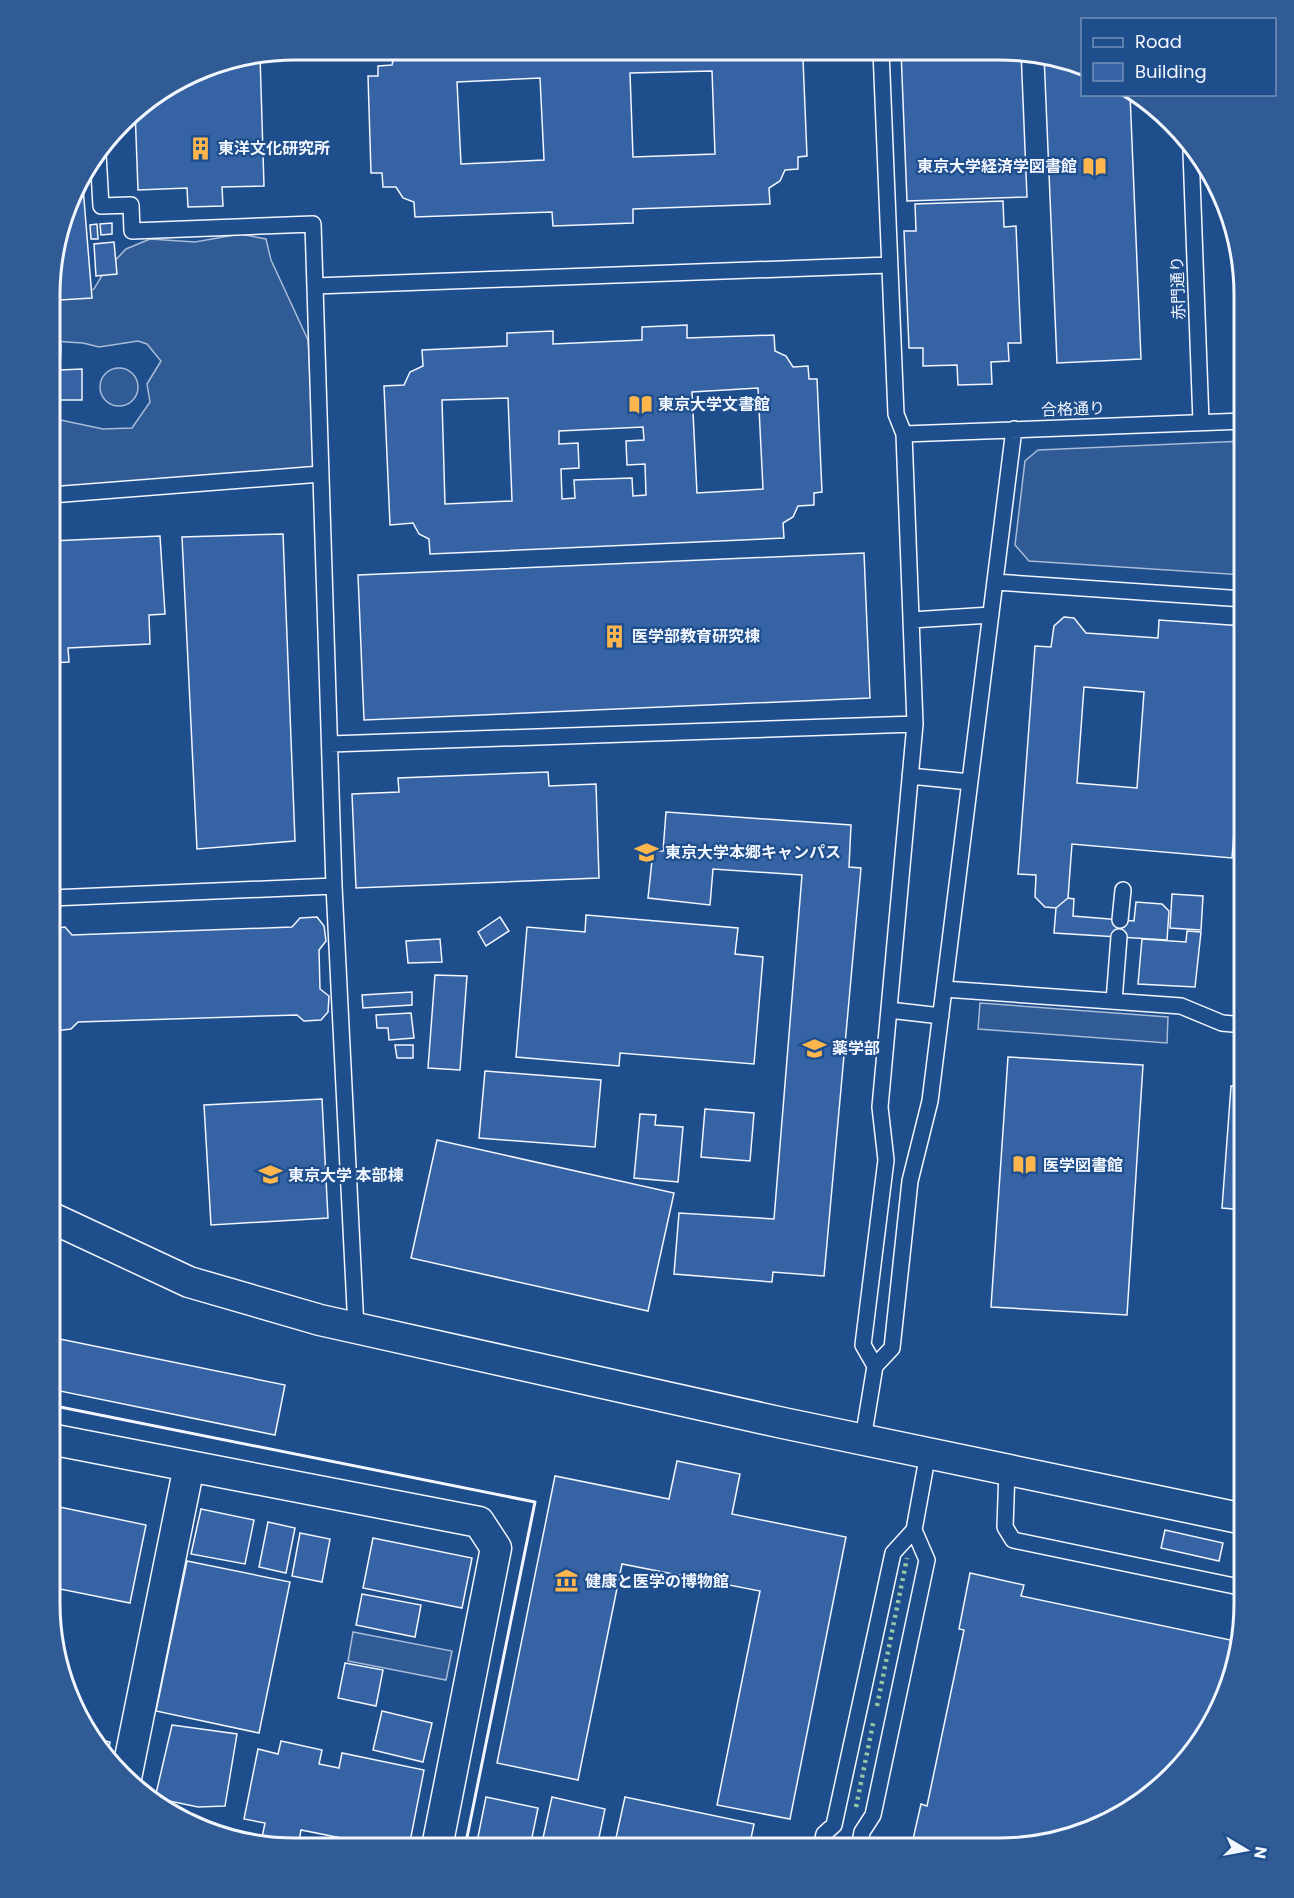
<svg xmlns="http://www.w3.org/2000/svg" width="1294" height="1898" font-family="Poppins,'Noto Sans JP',sans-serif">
  <rect width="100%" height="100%" fill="#1f4e8c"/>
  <path fill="#305b95" stroke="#a8bbd7" stroke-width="1.5" d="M 240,234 L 266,239 L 271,260 L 308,340 L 315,469 L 51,488 L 51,418 L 103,429 L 132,428 L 150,402 L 147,384 L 161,361 L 147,344 L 138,341 L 99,347 L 83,343 L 52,341 L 52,294 L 80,294 L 94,289 L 104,272 L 126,249 L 150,239 L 195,242 Z
    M100 387a19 19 0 1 1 38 0a19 19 0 1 1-38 0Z
    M 1244,441 L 1244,575 L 1029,561 L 1015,545 L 1025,461 L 1038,450 Z
    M 980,1003 L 1168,1017 L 1167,1043 L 978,1029 Z
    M 353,1632 L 452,1651 L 446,1680 L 348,1661 Z"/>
  <path fill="#3563a3" stroke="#f2f6ff" stroke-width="1.5" fill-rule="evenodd" d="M 399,50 L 793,51 L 794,59 L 803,59 L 807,156 L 798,157 L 798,169 L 785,170 L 780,181 L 769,188 L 770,204 L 633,209 L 633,223 L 553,226 L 552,212 L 415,217 L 414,202 L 403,198 L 396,187 L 383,187 L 382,173 L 371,173 L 368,76 L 378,76 L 378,66 L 392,65 L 395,53 ZM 712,71 L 715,154 L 633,157 L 630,73 ZM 540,78 L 544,160 L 461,164 L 457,82 Z
    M 901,51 L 1021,52 L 1027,197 L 907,201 Z
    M 260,55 L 264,186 L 222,187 L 223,206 L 188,207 L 187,188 L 138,190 L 135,109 L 216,63 Z
    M 1044,55 L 1082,65 L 1082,94 L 1130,94 L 1141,359 L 1057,363 Z
    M 77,187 L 83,187 L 92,298 L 60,300 L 56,250 Z
    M 1003,201 L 1004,227 L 1016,226 L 1021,343 L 1008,343 L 1009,361 L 991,362 L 992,384 L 958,385 L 957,365 L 923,366 L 923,348 L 909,348 L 904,231 L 916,231 L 915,204 Z
    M 112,223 L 112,234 L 101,235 L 100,224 Z
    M 97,224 L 98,239 L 91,239 L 90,225 Z
    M 114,242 L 117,274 L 96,276 L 94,244 Z
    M 687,325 L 687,338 L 774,335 L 775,351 L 786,356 L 793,367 L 808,366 L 809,379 L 817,379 L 822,492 L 814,493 L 814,505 L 798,506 L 793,517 L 783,523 L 784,538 L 430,554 L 429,539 L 419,534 L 413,523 L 390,525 L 384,386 L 404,385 L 410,372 L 423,366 L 422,350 L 507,346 L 507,333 L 553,331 L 553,344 L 642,340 L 642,327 ZM 758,388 L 763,489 L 697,493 L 692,392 ZM 508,398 L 512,501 L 445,504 L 442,400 ZM 643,427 L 644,440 L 626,441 L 627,465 L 645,464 L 646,495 L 633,496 L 632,478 L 574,480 L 575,498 L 562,499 L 561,469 L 579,468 L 578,443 L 559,444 L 559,431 Z
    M 52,345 L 61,345 L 60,370 L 82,369 L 82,400 L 58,400 L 58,407 L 51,407 Z
    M 283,534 L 295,841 L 197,849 L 182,537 Z
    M 160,536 L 165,614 L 149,615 L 150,644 L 68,648 L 69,662 L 51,663 L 51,541 Z
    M 864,553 L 870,698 L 364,720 L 358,575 Z
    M 1064,617 L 1074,618 L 1086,633 L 1158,638 L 1159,620 L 1243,626 L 1244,707 L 1232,858 L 1072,844 L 1068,898 L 1056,908 L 1045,907 L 1035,897 L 1036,875 L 1018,874 L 1035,646 L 1051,647 L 1054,626 ZM 1084,687 L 1144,692 L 1137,788 L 1077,783 Z
    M 548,772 L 549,786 L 596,784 L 599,878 L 356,888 L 352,794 L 399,792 L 398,778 Z
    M 666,812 L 851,825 L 849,867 L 861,868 L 824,1276 L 773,1272 L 772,1282 L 674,1274 L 679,1213 L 774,1219 L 802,875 L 713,869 L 710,905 L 648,898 L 653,851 L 663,851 Z
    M 1172,894 L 1203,896 L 1201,930 L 1170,928 Z
    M 1068,898 L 1074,899 L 1073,916 L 1134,921 L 1136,902 L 1162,904 L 1169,911 L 1167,940 L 1054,933 L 1056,908 Z
    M 586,915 L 738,928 L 735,954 L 763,957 L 754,1064 L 620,1053 L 619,1066 L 516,1057 L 527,927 L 585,932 Z
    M 317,917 L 324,926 L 326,941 L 319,950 L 320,989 L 329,996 L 328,1012 L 321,1020 L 304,1021 L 297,1015 L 78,1022 L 71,1029 L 55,1031 L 50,1027 L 51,929 L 65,927 L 72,935 L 292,927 L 300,918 Z
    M 500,917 L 509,931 L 486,946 L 478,932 Z
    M 1187,931 L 1201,932 L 1195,987 L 1138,984 L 1142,939 L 1186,942 Z
    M 440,939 L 442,962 L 408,963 L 406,941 Z
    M 435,975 L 467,976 L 460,1070 L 428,1068 Z
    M 412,992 L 412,1005 L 363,1008 L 362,995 Z
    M 411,1013 L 414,1038 L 389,1040 L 388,1028 L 377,1028 L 376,1015 Z
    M 395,1045 L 413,1045 L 413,1058 L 397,1058 Z
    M 1008,1057 L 1143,1065 L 1127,1315 L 991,1307 Z
    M 485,1071 L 601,1080 L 595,1147 L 479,1138 Z
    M 1231,1086 L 1244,1087 L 1244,1210 L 1222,1208 Z
    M 322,1099 L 328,1218 L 211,1225 L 204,1105 Z
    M 705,1109 L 754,1113 L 750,1161 L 701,1157 Z
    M 640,1114 L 656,1115 L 655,1125 L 683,1127 L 678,1182 L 634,1178 Z
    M 437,1140 L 674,1193 L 648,1311 L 411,1258 Z
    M 50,1337 L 285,1385 L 275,1435 L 50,1389 Z
    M 677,1461 L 740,1474 L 732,1514 L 846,1537 L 790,1819 L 717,1805 L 760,1591 L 622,1564 L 578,1780 L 497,1763 L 555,1476 L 669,1499 Z
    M 50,1505 L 146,1525 L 130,1603 L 50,1587 Z
    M 201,1509 L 254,1520 L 245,1564 L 191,1554 Z
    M 268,1522 L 295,1528 L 286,1573 L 259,1567 Z
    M 1165,1530 L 1223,1543 L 1219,1561 L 1161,1548 Z
    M 300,1533 L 330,1539 L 322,1582 L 292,1576 Z
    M 373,1538 L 472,1558 L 462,1608 L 363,1588 Z
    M 187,1561 L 290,1582 L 259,1733 L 156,1711 Z
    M 970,1573 L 1024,1585 L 1021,1596 L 1240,1642 L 1231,1682 L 1203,1740 L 1161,1788 L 1107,1823 L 1000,1848 L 911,1848 L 921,1804 L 927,1806 L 964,1630 L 959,1629 Z
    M 362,1594 L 421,1605 L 415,1637 L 356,1625 Z
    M 345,1663 L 383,1670 L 376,1706 L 338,1698 Z
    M 382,1711 L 432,1723 L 423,1762 L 373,1750 Z
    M 172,1725 L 237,1734 L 225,1806 L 198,1807 L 155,1798 Z
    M 93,1738 L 110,1742 L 107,1760 Z
    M 281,1741 L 322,1750 L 319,1764 L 339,1768 L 342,1753 L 424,1770 L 409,1847 L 386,1847 L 301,1830 L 298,1847 L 261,1842 L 265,1823 L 244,1819 L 258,1749 L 278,1754 Z
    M 486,1797 L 538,1808 L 530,1847 L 476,1847 Z
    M 552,1797 L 605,1809 L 597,1847 L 541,1847 Z
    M 625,1797 L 754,1824 L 749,1848 L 614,1847 Z"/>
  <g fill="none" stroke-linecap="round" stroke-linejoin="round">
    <defs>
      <path id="service" d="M 1191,152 L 1201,422
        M 98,154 L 101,206 L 131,205 L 132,231 L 313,224 L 334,886 L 356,1328
        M 315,286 L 889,265
        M 904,434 L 1244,421
        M 51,495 L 321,474
        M 995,582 L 1244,599
        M 911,620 L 991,615
        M 330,744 L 915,724
        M 910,776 L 970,782
        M 51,898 L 334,886
        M 1120,920 L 1123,890
        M 944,989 L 1181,1006 L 1222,1023 L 1244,1025
        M 1114,1001 L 1119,937
        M 889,1010 L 941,1016
        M 875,1366 L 863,1345 L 886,1160 L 880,1107 L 915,724 L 904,434 L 896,414 L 881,51
        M 863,1439 L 875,1366 L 892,1348 L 910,1181 L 930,1101 L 1014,429
        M 1007,1470 L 1005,1527 L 1013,1540 L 1244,1588
        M 821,1848 L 824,1834 L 834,1825 L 893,1553 L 914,1530 L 928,1453
        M 859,1848 L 862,1832 L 873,1815 L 927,1560 L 914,1530"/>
      <path id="minor" d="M 50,1217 L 189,1282 L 320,1320 L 783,1423 L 1244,1519
        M 50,1439 L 479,1522 L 496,1548 L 437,1847
        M 126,1778 L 189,1466"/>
    </defs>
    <use href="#service" stroke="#f2f6ff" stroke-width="18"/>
    <use href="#minor" stroke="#f2f6ff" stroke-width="33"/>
    <use href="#service" stroke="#1f4e8c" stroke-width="15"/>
    <use href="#minor" stroke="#1f4e8c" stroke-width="30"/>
    <path stroke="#97c8a6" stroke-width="4.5" stroke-dasharray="3 4.5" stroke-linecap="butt" d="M 877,1706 L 907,1558
      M 856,1807 L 874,1719"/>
    <path stroke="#f2f6ff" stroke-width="3" d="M 50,1405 L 535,1502 L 465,1847"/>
  </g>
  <defs>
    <symbol id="building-bare" viewBox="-9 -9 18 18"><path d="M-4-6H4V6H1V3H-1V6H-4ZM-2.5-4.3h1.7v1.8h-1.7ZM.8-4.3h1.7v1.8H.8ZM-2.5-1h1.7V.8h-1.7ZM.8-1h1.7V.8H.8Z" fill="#ffb74d" stroke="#1f4e8c" stroke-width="2.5" paint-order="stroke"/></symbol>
    <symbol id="library-bare" viewBox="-9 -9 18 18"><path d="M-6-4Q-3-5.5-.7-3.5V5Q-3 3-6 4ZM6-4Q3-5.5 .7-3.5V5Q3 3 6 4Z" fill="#ffb74d" stroke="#1f4e8c" stroke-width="2.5" paint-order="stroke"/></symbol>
    <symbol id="university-bare" viewBox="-9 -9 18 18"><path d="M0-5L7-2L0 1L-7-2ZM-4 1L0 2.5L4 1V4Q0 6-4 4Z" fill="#ffb74d" stroke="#1f4e8c" stroke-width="2.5" paint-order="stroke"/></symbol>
    <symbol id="museum-bare" viewBox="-9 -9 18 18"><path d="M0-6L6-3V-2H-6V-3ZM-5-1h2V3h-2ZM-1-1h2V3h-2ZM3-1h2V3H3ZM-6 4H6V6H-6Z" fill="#ffb74d" stroke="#1f4e8c" stroke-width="2.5" paint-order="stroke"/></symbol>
  </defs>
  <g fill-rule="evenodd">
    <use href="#building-bare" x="184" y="132" width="33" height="33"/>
    <use href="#library-bare" x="1078" y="150" width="33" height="33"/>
    <use href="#library-bare" x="624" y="388" width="33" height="33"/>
    <use href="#building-bare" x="598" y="620" width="33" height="33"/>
    <use href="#university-bare" x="630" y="836" width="33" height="33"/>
    <use href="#university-bare" x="798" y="1032" width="33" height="33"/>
    <use href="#library-bare" x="1008" y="1148" width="33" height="33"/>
    <use href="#university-bare" x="254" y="1158" width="33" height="33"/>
    <use href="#museum-bare" x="550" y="1564" width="33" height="33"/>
  </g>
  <g text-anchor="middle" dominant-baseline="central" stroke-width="4.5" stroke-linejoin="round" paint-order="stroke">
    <g font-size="16" font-weight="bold" fill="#f2f6ff" stroke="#1f4e8c" text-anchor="start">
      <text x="218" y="148">東洋文化研究所</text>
      <text x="1077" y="166" text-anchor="end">東京大学経済学図書館</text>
      <text x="658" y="404">東京大学文書館</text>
      <text x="632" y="636">医学部教育研究棟</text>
      <text x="665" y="852">東京大学本郷キャンパス</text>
      <text x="832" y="1048">薬学部</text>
      <text x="1043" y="1165">医学図書館</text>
      <text x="288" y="1175">東京大学 本部棟</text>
      <text x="585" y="1581">健康と医学の博物館</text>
    </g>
    <g font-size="16" fill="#f2f6ff" stroke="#1f4e8c">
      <text transform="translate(1178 288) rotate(-92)">赤門通り</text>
      <text transform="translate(1073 409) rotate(-2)">合格通り</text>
    </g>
  </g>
  <path d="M0 0H1294V1898H0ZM295 60H999A235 235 0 0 1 1234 295V1603A235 235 0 0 1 999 1838H295A235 235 0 0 1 60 1603V295A235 235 0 0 1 295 60Z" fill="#305b95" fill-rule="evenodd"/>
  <path fill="none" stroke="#f2f6ff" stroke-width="3" d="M295 60H999A235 235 0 0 1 1234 295V1603A235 235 0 0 1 999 1838H295A235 235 0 0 1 60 1603V295A235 235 0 0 1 295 60Z"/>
  <rect x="1081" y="18" width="195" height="78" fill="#1f4e8c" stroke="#7391ba" stroke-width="1.5"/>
  <rect x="1093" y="38" width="30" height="9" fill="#1f4e8c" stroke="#7391ba" stroke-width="1.5"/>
  <text x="1135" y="48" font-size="18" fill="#f2f6ff">Road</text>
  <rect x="1093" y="63" width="30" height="18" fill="#3563a3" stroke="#7391ba" stroke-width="1.5"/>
  <text x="1135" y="78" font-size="18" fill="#f2f6ff">Building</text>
  <g transform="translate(1246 1850) rotate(100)" stroke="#1f4e8c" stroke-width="4.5" paint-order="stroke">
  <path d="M0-4.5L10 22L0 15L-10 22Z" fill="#f2f6ff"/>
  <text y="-9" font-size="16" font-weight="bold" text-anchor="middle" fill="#f2f6ff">N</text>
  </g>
</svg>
